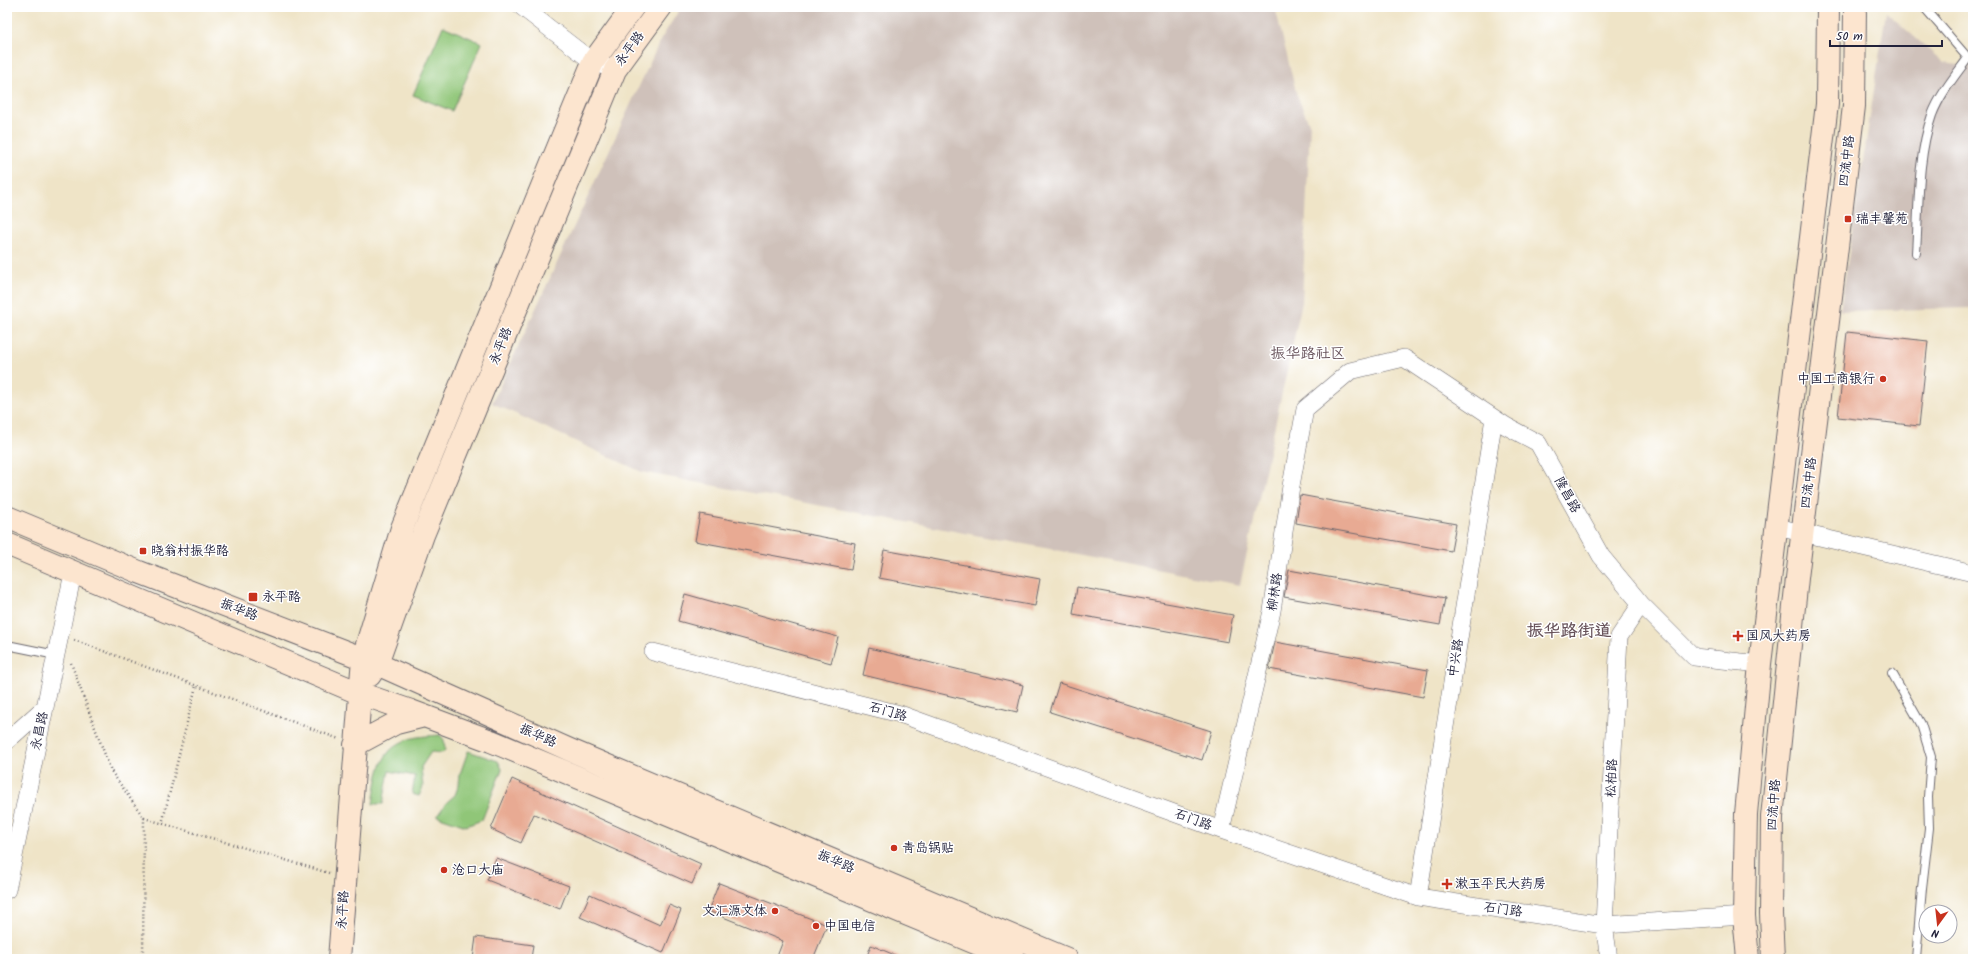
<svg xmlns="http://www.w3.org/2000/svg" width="1980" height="966" font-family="Kalam,'LXGW WenKai TC',sans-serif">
  <rect width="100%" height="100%" fill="#fff"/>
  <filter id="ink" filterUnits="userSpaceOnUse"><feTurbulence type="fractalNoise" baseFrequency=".025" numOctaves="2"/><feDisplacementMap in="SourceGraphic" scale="8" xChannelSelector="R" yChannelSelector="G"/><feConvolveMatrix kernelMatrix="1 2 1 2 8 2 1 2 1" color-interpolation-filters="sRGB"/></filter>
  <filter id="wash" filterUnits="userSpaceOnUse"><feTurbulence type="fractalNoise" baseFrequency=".012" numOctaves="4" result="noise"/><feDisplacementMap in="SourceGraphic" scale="16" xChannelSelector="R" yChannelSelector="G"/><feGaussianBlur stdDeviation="0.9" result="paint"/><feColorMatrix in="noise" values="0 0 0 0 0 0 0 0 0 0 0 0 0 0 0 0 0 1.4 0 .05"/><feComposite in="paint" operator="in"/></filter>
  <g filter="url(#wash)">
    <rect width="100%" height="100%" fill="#efe4c7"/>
    <path fill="#cfc1ba" d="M 681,7 L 1275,7 L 1297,96 L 1310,125 L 1302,302 L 1240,585 L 642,472 L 492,403 L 661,39 Z
      M 1886,12 L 1944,63 L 1973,67 L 1973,308 L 1840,311 Z"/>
    <path fill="#90c678" stroke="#59745a" d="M 443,26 L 482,43 L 452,111 L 413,95 Z
      M 440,735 L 444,740 L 445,750 L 442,753 L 431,752 L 421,767 L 423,787 L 419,796 L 412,794 L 415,776 L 389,771 L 383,804 L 373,804 C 377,780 378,752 404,741 C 414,736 429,736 440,735 Z
      M 468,751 L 498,761 L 502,769 L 482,820 L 466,826 L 437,816 L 447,802 L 455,795 L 459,784 L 460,774 Z"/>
    <g id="blocks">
      <path fill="#e8aa93" d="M 1847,332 L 1928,341 L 1919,426 L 1838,417 Z
        M 1300,495 L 1456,524 L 1451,551 L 1296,523 Z
        M 700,514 L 855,543 L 851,570 L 695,541 Z
        M 884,550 L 1040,579 L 1035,606 L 879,578 Z
        M 1289,570 L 1445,598 L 1440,625 L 1284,597 Z
        M 1077,587 L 1233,615 L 1228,642 L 1073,614 Z
        M 685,594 L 838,637 L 831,663 L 678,621 Z
        M 1275,642 L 1428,670 L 1423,697 L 1269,669 Z
        M 869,648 L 1023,685 L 1017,712 L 863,675 Z
        M 1059,683 L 1211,731 L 1202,760 L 1050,712 Z
        M 512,779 L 701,864 L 692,884 L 534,814 L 521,843 L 491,829 Z
        M 496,858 L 569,886 L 560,909 L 487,880 Z
        M 719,883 L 827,925 L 813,959 L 776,959 L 783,941 L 708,911 Z
        M 590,894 L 660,925 L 669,905 L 681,910 L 663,953 L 580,917 Z
        M 476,937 L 533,945 L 531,959 L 473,959 Z
        M 871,945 L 904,959 L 866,959 Z"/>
    </g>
  </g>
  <g filter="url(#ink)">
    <use href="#blocks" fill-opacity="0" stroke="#6a666c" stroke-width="1"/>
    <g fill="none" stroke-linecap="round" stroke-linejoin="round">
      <defs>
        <path id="lane" d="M 1924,7 L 1968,58 L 1972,59
          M 1916,253 C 1919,207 1917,158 1932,115 C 1940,94 1955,76 1968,58
          M 7,645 L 56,655
          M 1892,673 L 1921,724 L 1931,757 L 1928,797 L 1929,828 L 1922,888 L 1916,959"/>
        <path id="street" d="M 522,7 L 593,62 L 615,70
          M 1777,527 L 1973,573
          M 653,652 L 900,714 L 1221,830 L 1418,897 L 1604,925 L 1744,916
          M 7,741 L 45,707
          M 1221,830 L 1272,611 L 1291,486 L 1305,409 L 1350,371 L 1404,358 L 1506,426 L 1538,443 L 1601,556 L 1641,604 L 1694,657 L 1760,664
          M 7,890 L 73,573
          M 1418,897 L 1494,418
          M 1609,959 L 1604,925 L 1619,637 L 1641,604"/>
        <path id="secondary" d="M 7,517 L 139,572 L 377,664 L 570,750 L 1067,959
          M 7,544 L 359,693 L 411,711 L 491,741 L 1014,959
          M 370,675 L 377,664 L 423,535 L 615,70 L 661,7
          M 355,745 L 396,723 L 424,716
          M 339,959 L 363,658 L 402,528 L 593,62 L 633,7
          M 1748,959 L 1744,916 L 1746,814 L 1760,664 L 1827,104 L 1828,7
          M 1773,959 L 1771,914 L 1772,817 L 1797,578 L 1854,106 L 1855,7"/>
      </defs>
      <use href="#lane" stroke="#6a666c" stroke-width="10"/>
      <use href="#street" stroke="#6a666c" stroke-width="18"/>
      <use href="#secondary" stroke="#6a666c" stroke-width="24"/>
      <path stroke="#6a666c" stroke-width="2.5" stroke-dasharray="1 3" stroke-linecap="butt" d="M 74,640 L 339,739
        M 71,663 L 111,771 L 144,818 L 143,959
        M 144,818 L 329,873
        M 162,824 L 196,686"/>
      <use href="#lane" stroke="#fff" stroke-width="8"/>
      <use href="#street" stroke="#fff" stroke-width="17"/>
      <use href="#secondary" stroke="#fce5cf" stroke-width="22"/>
    </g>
  </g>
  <g fill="#c8321e" stroke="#fff" stroke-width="1.5">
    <rect x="1844" y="215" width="8" height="8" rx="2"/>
    <circle cx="1883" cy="379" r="4"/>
    <rect x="139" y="547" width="8" height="8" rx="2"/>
    <rect x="248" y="592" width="10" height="10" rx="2"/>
    <path d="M1736 630h4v4h4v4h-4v4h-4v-4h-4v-4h4z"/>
    <circle cx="894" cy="848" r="4"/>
    <circle cx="444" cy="870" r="4"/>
    <path d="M1445 878h4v4h4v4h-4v4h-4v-4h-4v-4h4z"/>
    <circle cx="775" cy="911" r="4"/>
    <circle cx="816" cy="926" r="4"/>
  </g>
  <g text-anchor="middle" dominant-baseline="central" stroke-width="3" stroke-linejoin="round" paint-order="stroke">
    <g font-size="13" fill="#22223b" stroke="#fff">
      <text transform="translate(630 49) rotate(-54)">永平路</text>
      <text transform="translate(1847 161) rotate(-83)">四流中路</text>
      <text transform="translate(501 346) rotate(-68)">永平路</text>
      <text transform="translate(1809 483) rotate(-83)">四流中路</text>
      <text transform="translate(1567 495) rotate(61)">隆昌路</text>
      <text transform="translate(1275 592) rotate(-81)">柳林路</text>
      <text transform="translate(239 610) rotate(21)">振华路</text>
      <text transform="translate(1456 658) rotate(-81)">中兴路</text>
      <text transform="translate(888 712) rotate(16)">石门路</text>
      <text transform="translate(40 731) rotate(-78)">永昌路</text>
      <text transform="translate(538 736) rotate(24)">振华路</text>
      <text transform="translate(1612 778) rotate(-87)">松柏路</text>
      <text transform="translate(1774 805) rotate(-86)">四流中路</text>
      <text transform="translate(1193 820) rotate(20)">石门路</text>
      <text transform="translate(836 862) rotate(23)">振华路</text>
      <text transform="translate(343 910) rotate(-86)">永平路</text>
      <text transform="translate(1503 910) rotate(8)">石门路</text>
    </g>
    <g font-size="13" fill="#22223b" stroke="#fff" text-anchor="start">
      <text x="1856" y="219">瑞丰馨苑</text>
      <text x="1875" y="379" text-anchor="end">中国工商银行</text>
      <text x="151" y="551">晓翁村振华路</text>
      <text x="262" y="597">永平路</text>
      <text x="1746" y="636">国风大药房</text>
      <text x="902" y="848">青岛锅贴</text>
      <text x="452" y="870">沧口大庙</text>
      <text x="1455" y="884">漱玉平民大药房</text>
      <text x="767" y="911" text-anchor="end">文汇源文体</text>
      <text x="824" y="926">中国电信</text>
    </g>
    <g font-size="15" fill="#67525a" stroke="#fff">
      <text x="1308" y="354">振华路社区</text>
    </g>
    <g font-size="17" font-weight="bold" fill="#67525a" stroke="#fff">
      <text x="1569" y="631">振华路街道</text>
    </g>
  </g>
  <rect width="1980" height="966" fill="none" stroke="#fff" stroke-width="24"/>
  <g transform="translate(1938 924) rotate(195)"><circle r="19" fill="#ffffff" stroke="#a7a7b1"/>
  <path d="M0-3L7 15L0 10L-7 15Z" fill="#c8321e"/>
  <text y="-6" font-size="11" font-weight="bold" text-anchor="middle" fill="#22223b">N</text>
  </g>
  <path d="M1830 40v6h112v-6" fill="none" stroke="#22223b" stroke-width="2"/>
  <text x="1836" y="40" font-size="12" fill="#22223b" stroke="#ffffff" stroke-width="3" paint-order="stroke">50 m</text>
</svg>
